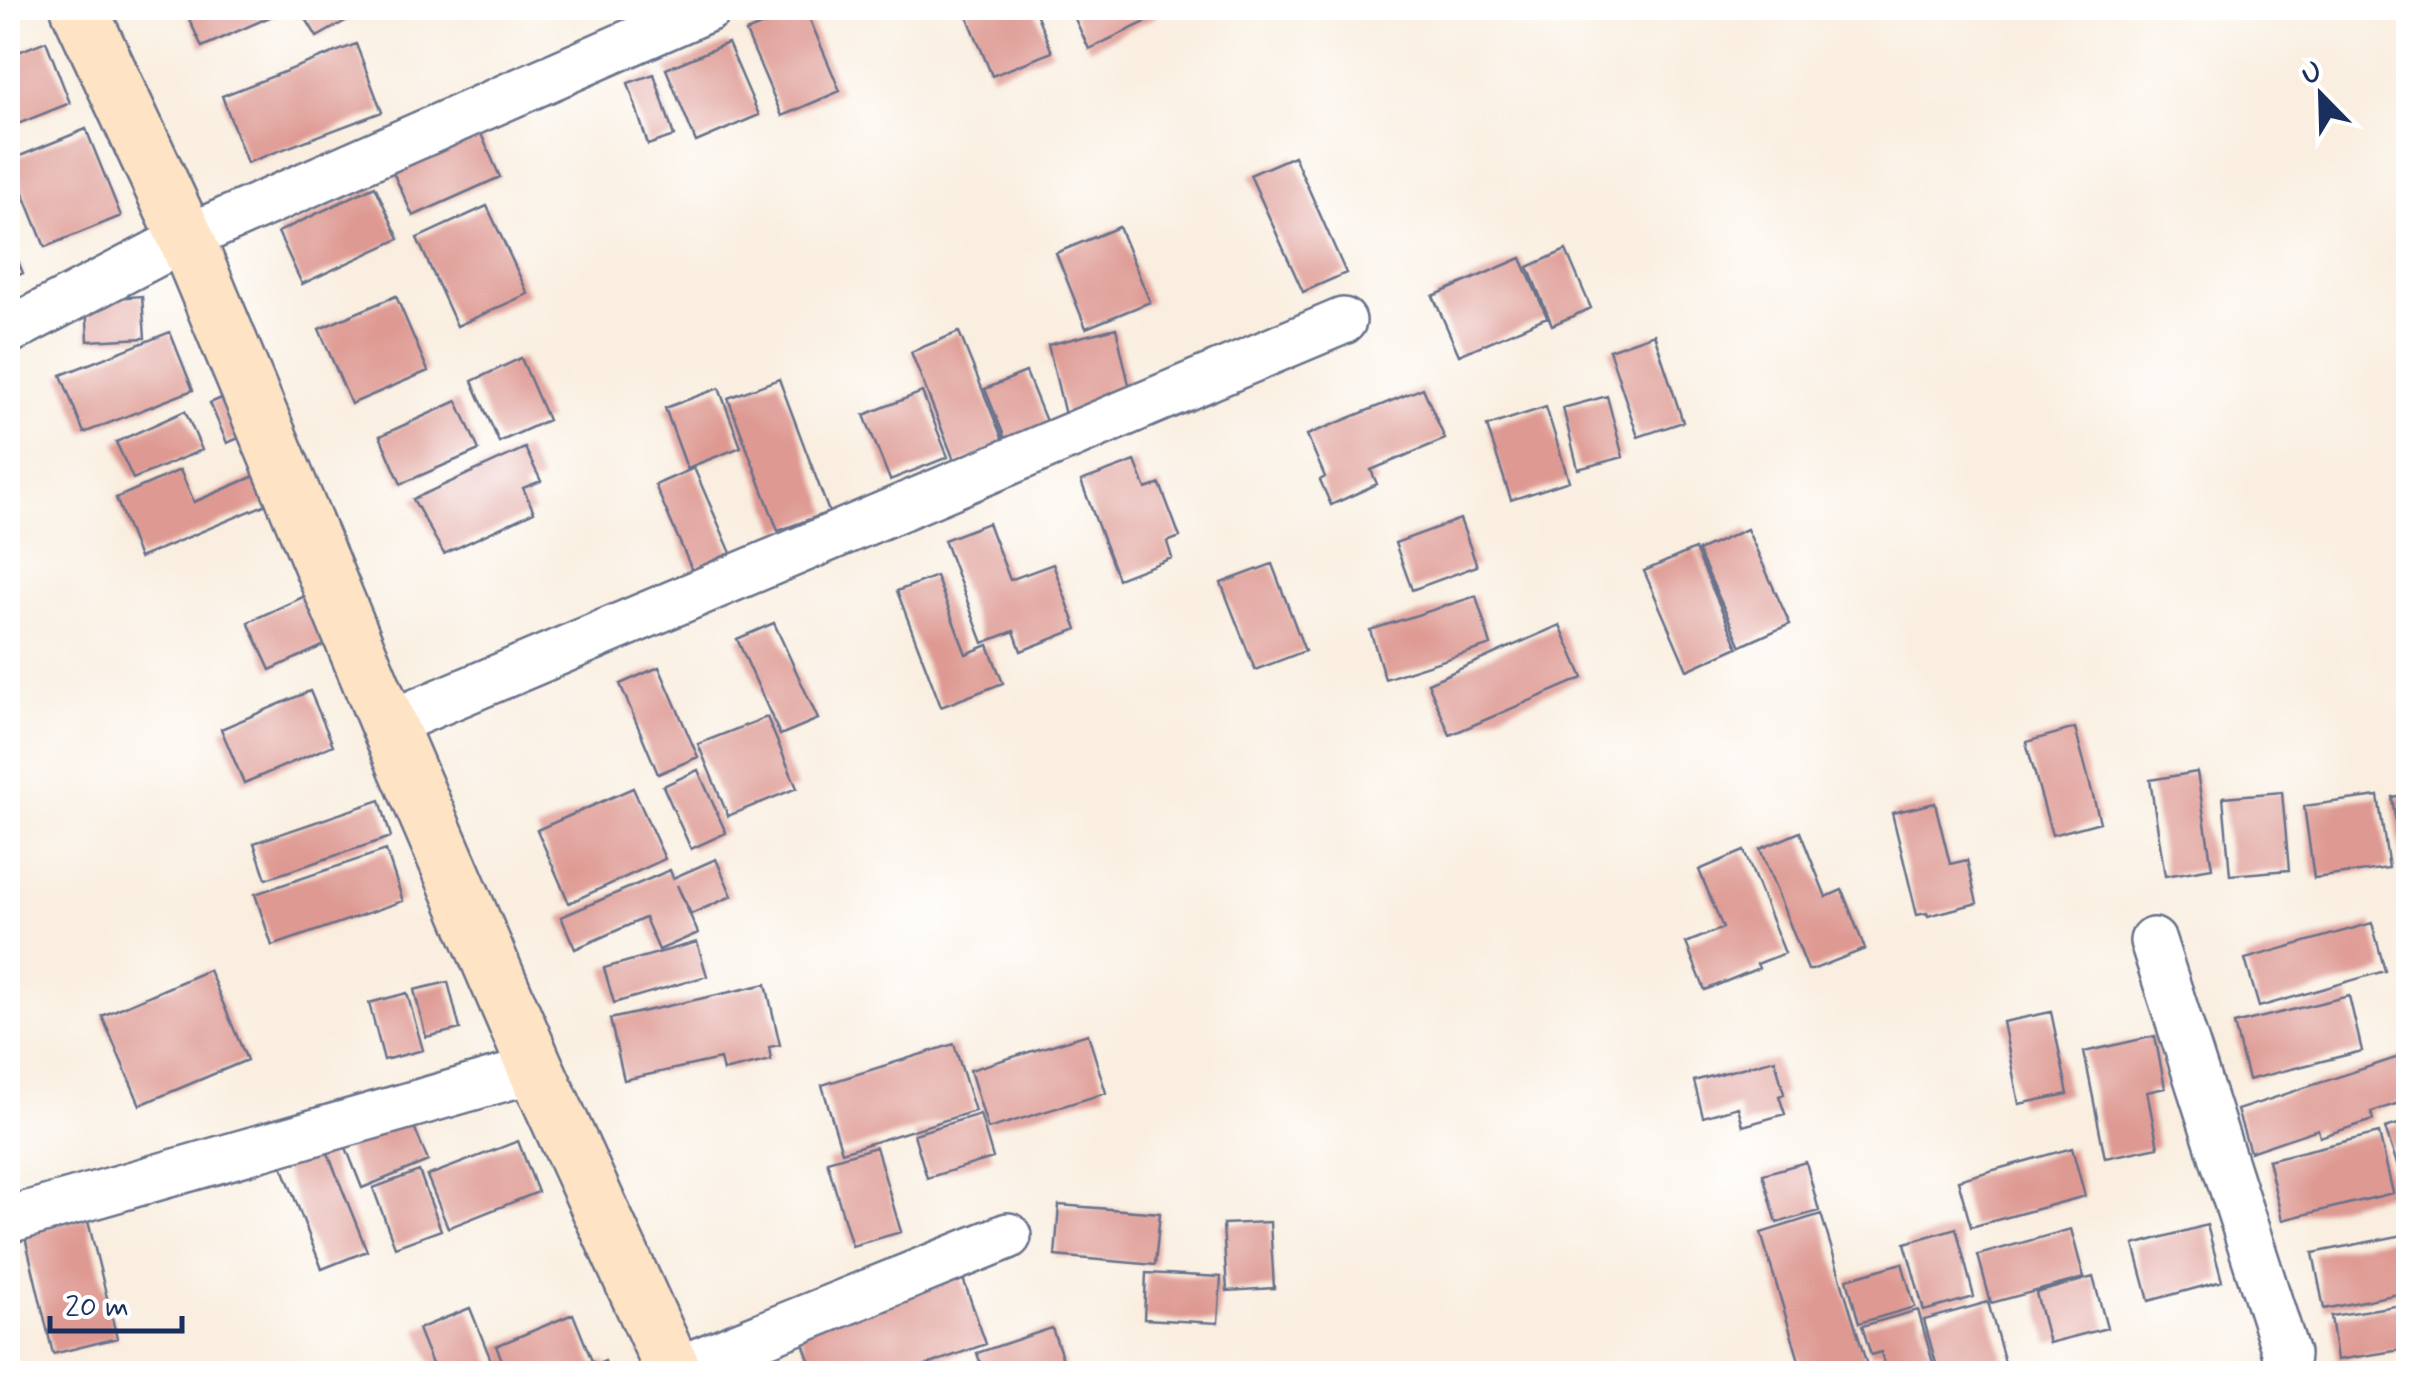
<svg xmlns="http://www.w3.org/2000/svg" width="2416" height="1381" font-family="Mynerve,sans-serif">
  <rect width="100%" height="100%" fill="#fff"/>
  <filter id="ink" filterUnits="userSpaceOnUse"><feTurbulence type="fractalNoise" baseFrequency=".01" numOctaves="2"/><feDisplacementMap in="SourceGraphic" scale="20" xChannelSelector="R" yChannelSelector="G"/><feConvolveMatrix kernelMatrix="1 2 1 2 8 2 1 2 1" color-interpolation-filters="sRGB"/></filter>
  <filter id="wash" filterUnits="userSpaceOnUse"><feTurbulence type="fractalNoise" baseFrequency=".0048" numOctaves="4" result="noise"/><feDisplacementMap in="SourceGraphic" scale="40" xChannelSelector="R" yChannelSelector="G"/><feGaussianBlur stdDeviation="2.25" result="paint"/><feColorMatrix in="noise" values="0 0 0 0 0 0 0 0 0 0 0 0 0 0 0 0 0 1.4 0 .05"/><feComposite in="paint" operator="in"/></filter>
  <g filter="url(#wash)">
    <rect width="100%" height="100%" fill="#f9eedf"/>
    <g id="blocks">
      <path fill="#de9992" d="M 184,8 L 290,8 L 202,47 Z
        M 310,8 L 368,8 L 317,37 L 302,12 Z
        M 805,8 L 840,91 L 782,116 L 746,32 Z
        M 964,8 L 1034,8 L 1052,52 L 992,76 Z
        M 1070,8 L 1152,8 L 1156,17 L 1089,49 Z
        M 46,41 L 70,103 L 8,128 L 8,56 Z
        M 728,43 L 759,115 L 696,142 L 666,69 Z
        M 356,44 L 382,112 L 247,163 L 222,96 Z
        M 654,74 L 674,136 L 648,145 L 628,83 Z
        M 474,118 L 500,177 L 413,216 L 386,157 Z
        M 86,129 L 121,216 L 45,247 L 10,160 Z
        M 1294,156 L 1346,273 L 1303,292 L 1250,175 Z
        M 375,186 L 399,239 L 302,284 L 278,232 Z
        M 487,206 L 528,294 L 457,326 L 417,238 Z
        M 1119,227 L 1150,302 L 1086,328 L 1056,253 Z
        M 8,237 L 23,273 L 8,280 Z
        M 1566,250 L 1591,308 L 1552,325 L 1528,267 Z
        M 1521,258 L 1547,317 L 1459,355 L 1433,296 Z
        M 142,296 L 145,338 L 88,341 L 86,300 Z
        M 396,296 L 428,371 L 351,404 L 319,329 Z
        M 1116,328 L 1133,402 L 1066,419 L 1048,345 Z
        M 170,332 L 193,390 L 84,433 L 61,375 Z
        M 959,332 L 1005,445 L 956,465 L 911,352 Z
        M 1654,334 L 1683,422 L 1638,437 L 1609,350 Z
        M 521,358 L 548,420 L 499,442 L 472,381 Z
        M 1026,372 L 1050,431 L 1009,448 L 985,389 Z
        M 779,379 L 829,512 L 778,531 L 728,398 Z
        M 719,388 L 741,447 L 687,468 L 665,408 Z
        M 1423,388 L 1445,439 L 1371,470 L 1377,484 L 1331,505 L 1320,480 L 1325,477 L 1307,435 Z
        M 238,391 L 255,431 L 227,443 L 210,403 Z
        M 922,392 L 948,457 L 890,480 L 864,415 Z
        M 1607,396 L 1623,457 L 1578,469 L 1563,408 Z
        M 457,401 L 479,450 L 401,484 L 380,436 Z
        M 1546,407 L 1569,481 L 1511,500 L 1487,426 Z
        M 185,411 L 202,450 L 133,479 L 116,442 Z
        M 525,448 L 541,481 L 523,488 L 534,512 L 444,554 L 413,499 Z
        M 1135,461 L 1146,489 L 1160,484 L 1180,537 L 1167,542 L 1172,558 L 1118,579 L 1081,481 Z
        M 694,468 L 731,553 L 692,570 L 655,485 Z
        M 180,470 L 194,502 L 257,475 L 269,503 L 139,558 L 116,498 Z
        M 1460,519 L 1477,566 L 1412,590 L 1395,543 Z
        M 988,523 L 1010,580 L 1053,564 L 1077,629 L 1021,651 L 1014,631 L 983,643 L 944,540 Z
        M 1747,529 L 1790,624 L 1741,646 L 1698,551 Z
        M 1695,549 L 1738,647 L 1687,670 L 1644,571 Z
        M 1272,564 L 1305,651 L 1255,670 L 1221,583 Z
        M 936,576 L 966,654 L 988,645 L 1003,683 L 941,707 L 897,591 Z
        M 316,591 L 338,639 L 270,670 L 248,622 Z
        M 1476,596 L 1491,645 L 1385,679 L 1370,630 Z
        M 774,623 L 818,719 L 780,735 L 737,639 Z
        M 1560,625 L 1583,678 L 1450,735 L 1428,683 Z
        M 659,667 L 698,757 L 658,774 L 620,684 Z
        M 310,691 L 333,745 L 244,783 L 221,729 Z
        M 767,717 L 797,788 L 728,816 L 698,744 Z
        M 2075,728 L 2100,822 L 2052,835 L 2026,742 Z
        M 698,770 L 726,833 L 691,849 L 663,786 Z
        M 2197,772 L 2212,868 L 2165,876 L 2150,780 Z
        M 633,788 L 665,859 L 569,903 L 537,830 Z
        M 2282,792 L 2289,870 L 2230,875 L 2223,797 Z
        M 2408,794 L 2408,883 L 2405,883 L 2392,797 Z
        M 2378,796 L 2389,868 L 2314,878 L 2304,806 Z
        M 380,800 L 391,837 L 266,879 L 254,843 Z
        M 1935,803 L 1950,864 L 1967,860 L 1977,903 L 1928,916 L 1927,913 L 1917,915 L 1892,813 Z
        M 1800,832 L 1826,897 L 1842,890 L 1865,949 L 1812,970 L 1808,970 L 1760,849 Z
        M 386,850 L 403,901 L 272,946 L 255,894 Z
        M 1744,851 L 1785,953 L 1757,964 L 1759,968 L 1705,990 L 1686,943 L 1723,928 L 1699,870 Z
        M 716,859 L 732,896 L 691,914 L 677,885 L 698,933 L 659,950 L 645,918 L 575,949 L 561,917 L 670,870 L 673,878 Z
        M 2372,923 L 2385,971 L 2259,1007 L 2245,959 Z
        M 697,942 L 707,976 L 614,1003 L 604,968 Z
        M 209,970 L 247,1060 L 140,1105 L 102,1016 Z
        M 448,982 L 460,1029 L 426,1037 L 414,990 Z
        M 766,984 L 780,1045 L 769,1047 L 771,1060 L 723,1071 L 720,1059 L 624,1080 L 610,1019 Z
        M 407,993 L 423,1050 L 384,1060 L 369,1003 Z
        M 2349,996 L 2362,1051 L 2248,1080 L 2234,1024 Z
        M 2051,1012 L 2068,1094 L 2019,1104 L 2003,1022 Z
        M 1088,1034 L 1106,1093 L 988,1129 L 970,1070 Z
        M 2155,1036 L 2165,1088 L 2147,1092 L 2158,1147 L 2105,1158 L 2084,1052 Z
        M 954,1044 L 975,1111 L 842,1152 L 822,1085 Z
        M 2408,1054 L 2408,1100 L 2371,1112 L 2373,1120 L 2320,1137 L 2318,1129 L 2250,1152 L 2237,1110 Z
        M 1775,1059 L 1784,1094 L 1779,1096 L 1785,1114 L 1743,1126 L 1738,1107 L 1703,1117 L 1694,1081 Z
        M 980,1114 L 993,1158 L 927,1178 L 914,1134 Z
        M 411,1119 L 428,1161 L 362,1188 L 345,1145 Z
        M 2408,1121 L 2408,1187 L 2405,1188 L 2385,1128 Z
        M 2379,1133 L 2393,1193 L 2282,1220 L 2268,1160 Z
        M 518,1141 L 538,1192 L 448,1228 L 427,1176 Z
        M 325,1146 L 367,1251 L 322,1269 L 281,1163 Z
        M 876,1147 L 901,1232 L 852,1246 L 827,1161 Z
        M 2072,1148 L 2085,1196 L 1971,1227 L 1958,1180 Z
        M 1806,1162 L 1819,1211 L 1777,1223 L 1763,1174 Z
        M 419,1171 L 441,1230 L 395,1247 L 373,1188 Z
        M 1059,1205 L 1160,1213 L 1155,1265 L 1055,1256 Z
        M 1821,1214 L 1869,1372 L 1863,1374 L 1803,1374 L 1761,1233 Z
        M 87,1217 L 117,1338 L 53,1354 L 24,1233 Z
        M 1270,1222 L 1274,1288 L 1227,1291 L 1223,1224 Z
        M 2207,1225 L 2222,1281 L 2149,1301 L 2134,1245 Z
        M 1956,1228 L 1974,1297 L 1924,1311 L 1905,1243 Z
        M 2071,1229 L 2084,1278 L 1991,1303 L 1978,1255 Z
        M 2408,1234 L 2408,1292 L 2324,1309 L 2313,1253 Z
        M 1902,1263 L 1915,1307 L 1859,1323 L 1847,1279 Z
        M 960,1270 L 986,1344 L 901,1374 L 814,1374 L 797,1326 Z
        M 1146,1273 L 1221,1277 L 1218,1323 L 1144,1319 Z
        M 2093,1277 L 2107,1328 L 2049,1343 L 2036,1293 Z
        M 1988,1302 L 2008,1374 L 1939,1374 L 1924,1320 Z
        M 2408,1304 L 2408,1349 L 2337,1360 L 2331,1316 Z
        M 470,1308 L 493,1365 L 473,1374 L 436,1374 L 418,1329 Z
        M 1918,1310 L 1936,1374 L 1887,1374 L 1881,1352 L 1871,1355 L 1862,1326 Z
        M 573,1314 L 594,1366 L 605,1361 L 610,1374 L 508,1374 L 496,1346 Z
        M 1052,1328 L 1068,1374 L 984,1374 L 977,1353 Z"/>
    </g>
  </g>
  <g filter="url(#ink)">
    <use href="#blocks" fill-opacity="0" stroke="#69728b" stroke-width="2.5"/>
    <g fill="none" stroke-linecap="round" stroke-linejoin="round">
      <defs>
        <path id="street" d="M 8,331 L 186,238 L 709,8
          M 388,724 L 1343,321
          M 2153,941 L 2286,1354 L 2284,1374
          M 8,1220 L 536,1069
          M 674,1371 L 1008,1236"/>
        <path id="secondary" d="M 79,8 L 186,238 L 388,724 L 536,1069 L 675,1374"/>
      </defs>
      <use href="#street" stroke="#69728b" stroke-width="50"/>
      <use href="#secondary" stroke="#69728b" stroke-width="60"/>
      <use href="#street" stroke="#fff" stroke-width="45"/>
      <use href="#secondary" stroke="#fee4c5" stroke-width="55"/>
    </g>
  </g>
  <rect width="2416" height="1381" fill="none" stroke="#fff" stroke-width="40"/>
  <g transform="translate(2321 95) rotate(337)" stroke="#ffffff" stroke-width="8" paint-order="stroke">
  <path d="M0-8L18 38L0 25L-18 38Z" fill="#1b2f5e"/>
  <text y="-15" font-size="28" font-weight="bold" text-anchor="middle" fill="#1b2f5e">U</text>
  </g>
  <path d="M50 1316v15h132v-15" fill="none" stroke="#1b2f5e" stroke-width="5"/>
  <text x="65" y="1316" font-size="30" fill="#1b2f5e" stroke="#ffffff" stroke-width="8" paint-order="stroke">20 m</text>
</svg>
